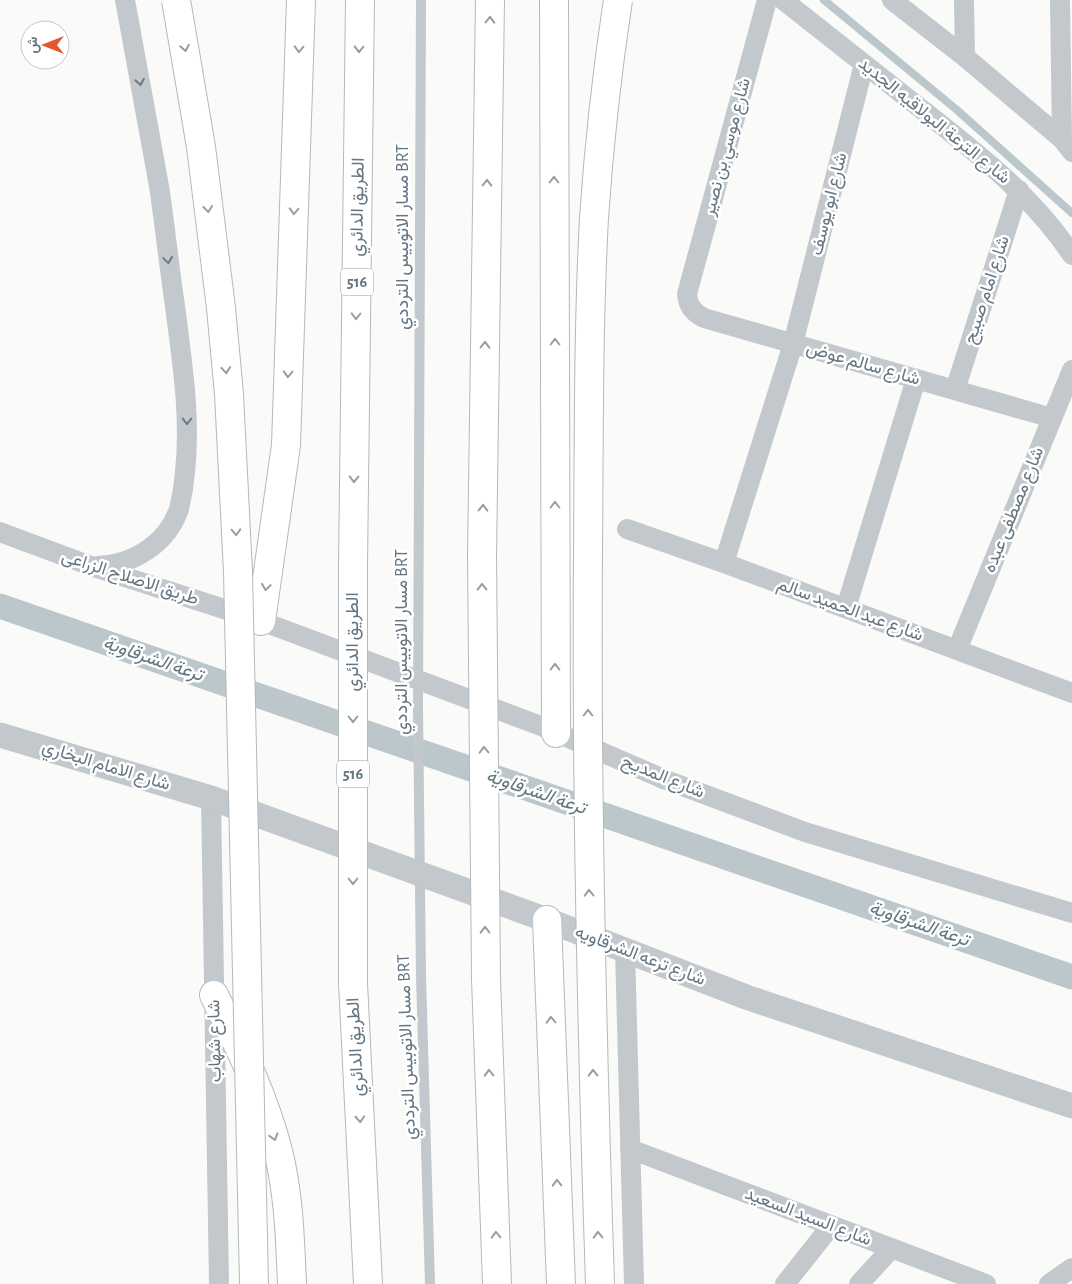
<svg xmlns="http://www.w3.org/2000/svg" width="1072" height="1284" font-family="'Alegreya Sans',Vazirmatn,sans-serif">
  <rect width="100%" height="100%" fill="#fafaf8"/>
  <g fill="none" stroke-linecap="round" stroke-linejoin="round">
    <path stroke="#bbc7cb" stroke-width="8" d="M 824,0 L 957,110 L 1072,213"/>
    <path stroke="#bbc7cb" stroke-width="25" d="M 0,606 L 1072,977"/>
    <defs>
      <path id="motorway" d="M 554,0 L 556,733
        M 482,556 L 490,0
        M 353,565 L 360,0
        M 261,621 L 286,445 L 301,0
        M 547,920 L 561,1284
        M 486,978 L 497,1284
        M 353,983 L 368,1284
        M 214,995 C 239,1046 264,1096 278,1151 C 289,1195 290,1239 292,1284"/>
    </defs>
    <use href="#motorway" stroke="#b4b9bd" stroke-width="30"/>
    <path stroke="#c3c8cc" stroke-width="10" d="M 421,0 L 418,708 L 421,977 L 430,1284"/>
    <path stroke="#c3c8cc" stroke-width="20" d="M 767,0 L 687,294 C 688,306 693,312 704,318 L 1052,418
      M 783,0 C 829,36 874,72 920,108 C 976,152 1032,195 1072,255
      M 892,0 L 965,57 L 1062,139 L 1072,152
      M 964,0 L 965,57
      M 1060,0 L 1062,139
      M 955,390 L 1019,190
      M 627,529 L 724,563 L 1072,693
      M 0,532 L 91,566 L 261,621 L 541,726 L 666,780 L 805,832 L 1072,913
      M 724,563 L 793,344 L 864,64
      M 97,566 C 133,565 167,544 179,509 C 182,497 184,484 185,472 C 191,416 182,362 175,306 C 169,266 165,226 159,186 C 148,124 136,62 125,0
      M 846,608 L 916,379
      M 957,650 L 1072,370
      M 211,798 L 219,1284
      M 625,950 L 634,1284
      M 630,1149 L 986,1284
      M 785,1284 L 831,1226
      M 859,1284 L 892,1248
      M 1049,1284 L 1072,1268"/>
    <path stroke="#c3c8cc" stroke-width="25" d="M 0,735 L 211,798 L 547,920 L 746,997 L 1072,1106"/>
    <use href="#motorway" stroke="#fff" stroke-width="28"/>
    <defs>
      <path id="motorway-bridge" d="M 176,0 L 201,147 L 221,308 L 229,394 L 238,572 L 254,1284
        M 482,556 L 486,978
        M 353,983 L 353,565
        M 600,1284 C 592,1041 586,798 588,554 C 589,442 588,330 594,218 C 599,145 607,72 618,0"/>
    </defs>
    <use href="#motorway-bridge" stroke="#b4b9bd" stroke-width="30" stroke-linecap="butt"/>
    <use href="#motorway-bridge" stroke="#fff" stroke-width="28"/>
  </g>
  <defs><path id="oneway-chevron" d="M-2-3.5L2.5 0L-2 3.5" fill="none" stroke-width="1.6" stroke-linecap="round" stroke-linejoin="round" transform="scale(1.25)"/></defs>
  <g stroke="#939fa8">
    <use href="#oneway-chevron" transform="translate(490 20) rotate(-89)"/>
    <use href="#oneway-chevron" transform="translate(185 48) rotate(80)"/>
    <use href="#oneway-chevron" transform="translate(299 49) rotate(92)"/>
    <use href="#oneway-chevron" transform="translate(359 49) rotate(91)"/>
    <use href="#oneway-chevron" transform="translate(554 180) rotate(-90)"/>
    <use href="#oneway-chevron" transform="translate(487 183) rotate(-89)"/>
    <use href="#oneway-chevron" transform="translate(208 209) rotate(83)"/>
    <use href="#oneway-chevron" transform="translate(294 211) rotate(92)"/>
    <use href="#oneway-chevron" transform="translate(356 316) rotate(91)"/>
    <use href="#oneway-chevron" transform="translate(555 342) rotate(-90)"/>
    <use href="#oneway-chevron" transform="translate(485 345) rotate(-89)"/>
    <use href="#oneway-chevron" transform="translate(226 370) rotate(85)"/>
    <use href="#oneway-chevron" transform="translate(288 374) rotate(92)"/>
    <use href="#oneway-chevron" transform="translate(354 479) rotate(91)"/>
    <use href="#oneway-chevron" transform="translate(555 505) rotate(-90)"/>
    <use href="#oneway-chevron" transform="translate(483 508) rotate(-89)"/>
    <use href="#oneway-chevron" transform="translate(236 532) rotate(88)"/>
    <use href="#oneway-chevron" transform="translate(266 587) rotate(98)"/>
    <use href="#oneway-chevron" transform="translate(482 587) rotate(-91)"/>
    <use href="#oneway-chevron" transform="translate(555 667) rotate(-90)"/>
    <use href="#oneway-chevron" transform="translate(588 713) rotate(-90)"/>
    <use href="#oneway-chevron" transform="translate(353 719) rotate(90)"/>
    <use href="#oneway-chevron" transform="translate(484 750) rotate(-91)"/>
    <use href="#oneway-chevron" transform="translate(353 881) rotate(90)"/>
    <use href="#oneway-chevron" transform="translate(589 893) rotate(-91)"/>
    <use href="#oneway-chevron" transform="translate(485 930) rotate(-91)"/>
    <use href="#oneway-chevron" transform="translate(551 1020) rotate(-92)"/>
    <use href="#oneway-chevron" transform="translate(489 1073) rotate(-92)"/>
    <use href="#oneway-chevron" transform="translate(593 1073) rotate(-91)"/>
    <use href="#oneway-chevron" transform="translate(360 1119) rotate(87)"/>
    <use href="#oneway-chevron" transform="translate(274 1137) rotate(74)"/>
    <use href="#oneway-chevron" transform="translate(557 1183) rotate(-92)"/>
    <use href="#oneway-chevron" transform="translate(496 1235) rotate(-92)"/>
    <use href="#oneway-chevron" transform="translate(598 1235) rotate(-92)"/>
  </g>
  <g stroke="#6a7a87">
    <use href="#oneway-chevron" transform="translate(140 82) rotate(80)"/>
    <use href="#oneway-chevron" transform="translate(168 260) rotate(82)"/>
    <use href="#oneway-chevron" transform="translate(187 421) rotate(90)"/>
  </g>
  <g text-anchor="middle" dominant-baseline="central" stroke-width="5" stroke-linejoin="round" paint-order="stroke">
    <g fill="#fff" stroke="#939fa8" stroke-width="1">
      <rect x="341" y="268.5" width="32" height="27" rx="4"/>
      <rect x="337" y="760.5" width="32" height="27" rx="4"/>
    </g>
    <g font-size="16" font-weight="bold" fill="#657683">
      <text x="357" y="282">516</text>
      <text x="353" y="774">516</text>
    </g>
    <g font-size="18" fill="#657683" stroke="#fff">
      <text transform="translate(934 121) rotate(39)">شارع الترعة البولاقيه الجديد</text>
      <text transform="translate(727 147) rotate(-75)">شارع موسي بن نصير</text>
      <text transform="translate(829 204) rotate(-76)">شارع ابو يوسف</text>
      <text transform="translate(358 207) rotate(-89)">الطريق الدائري</text>
      <text transform="translate(403 237) rotate(-90)">مسار الاتوبيس الترددي BRT</text>
      <text transform="translate(987 290) rotate(-72)">شارع امام صبيح</text>
      <text transform="translate(863 364) rotate(16)">شارع سالم عوض</text>
      <text transform="translate(1014 510) rotate(-68)">شارع مصطفى عبده</text>
      <text transform="translate(130 578) rotate(18)">طريق الاصلاح الزراعى</text>
      <text transform="translate(850 610) rotate(20)">شارع عبد الحميد سالم</text>
      <text transform="translate(353 642) rotate(-90)">الطريق الدائري</text>
      <text transform="translate(402 642) rotate(-90)">مسار الاتوبيس الترددي BRT</text>
      <text transform="translate(106 766) rotate(17)">شارع الامام البخاري</text>
      <text transform="translate(663 777) rotate(22)">شارع المديح</text>
      <text transform="translate(640 956) rotate(21)">شارع ترعه الشرقاويه</text>
      <text transform="translate(215 1041) rotate(-91)">شارع شهاب</text>
      <text transform="translate(356 1047) rotate(-93)">الطريق الدائري</text>
      <text transform="translate(407 1047) rotate(-92)">مسار الاتوبيس الترددي BRT</text>
      <text transform="translate(808 1217) rotate(21)">شارع السيد السعيد</text>
    </g>
    <g font-size="19" font-style="italic" fill="#60757c" stroke="#fff">
      <text transform="translate(153 659) rotate(19)">ترعة الشرقاوية</text>
      <text transform="translate(536 792) rotate(19)">ترعة الشرقاوية</text>
      <text transform="translate(919 924) rotate(19)">ترعة الشرقاوية</text>
    </g>
  </g>
  <g transform="translate(45 45) rotate(270)"><circle r="24" fill="#ffffff" stroke="#c1c8cd"/>
  <path d="M0-4L9 19L0 12L-9 19Z" fill="#e4572e"/>
  <text y="-8" font-size="14" font-weight="bold" text-anchor="middle" fill="#657683">ش</text>
  </g>
</svg>
